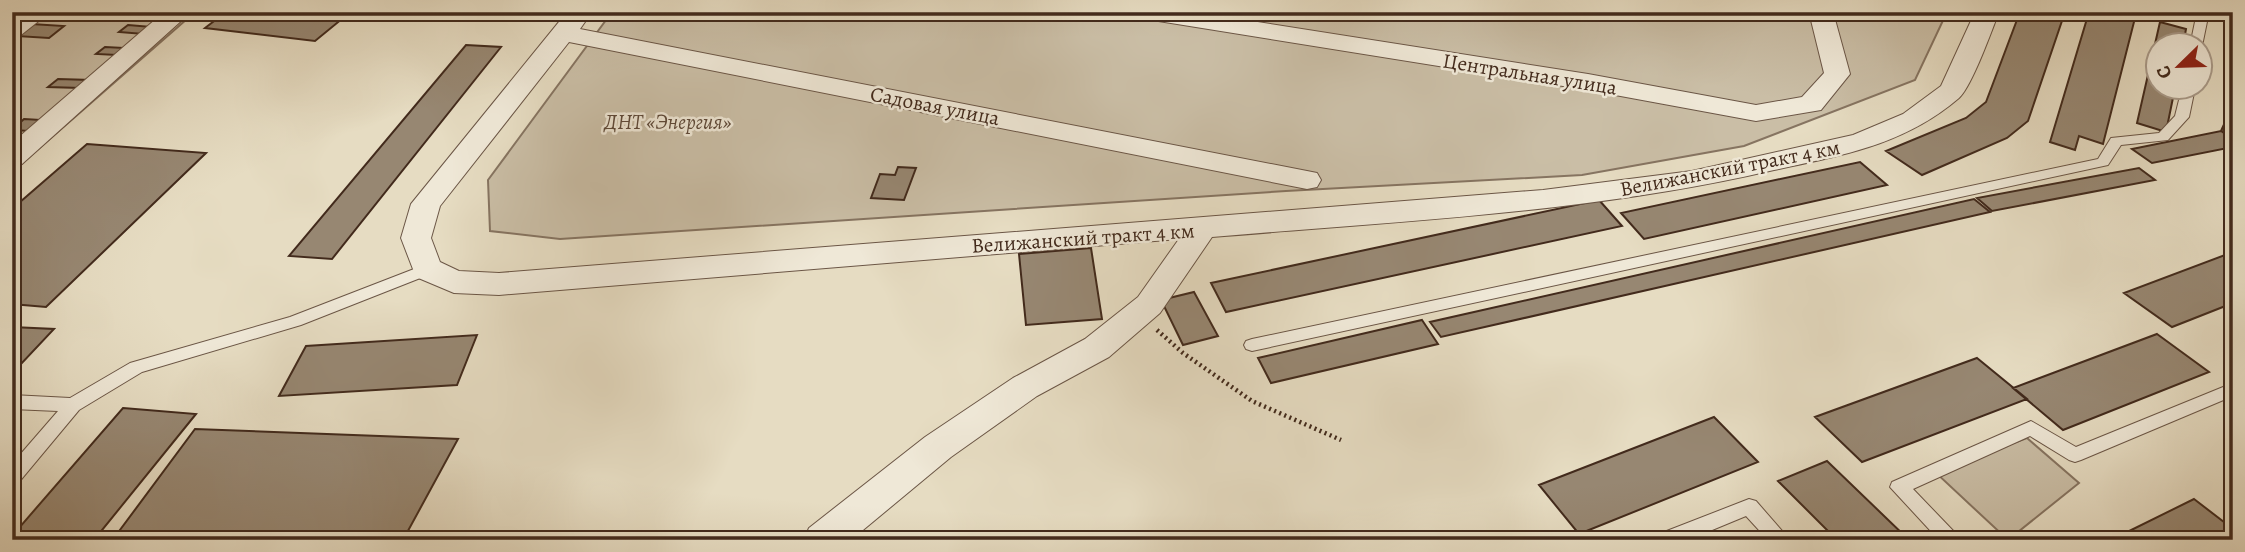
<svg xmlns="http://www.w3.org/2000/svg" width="2245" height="552" font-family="Alegreya,serif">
  <rect width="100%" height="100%" fill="#e6dcc2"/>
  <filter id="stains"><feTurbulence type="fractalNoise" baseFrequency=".00286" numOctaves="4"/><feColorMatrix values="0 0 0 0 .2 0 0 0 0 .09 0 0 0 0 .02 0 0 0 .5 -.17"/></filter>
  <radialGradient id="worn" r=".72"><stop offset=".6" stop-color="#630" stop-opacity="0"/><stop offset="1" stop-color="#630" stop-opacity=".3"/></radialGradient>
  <path fill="#cabea6" stroke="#867461" stroke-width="2" d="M 12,12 L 195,12 L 12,172 Z
    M 612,12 L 1947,12 L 1915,80 L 1744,146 L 1582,175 L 1286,191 L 560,239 L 490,231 L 488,180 Z
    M 2027,438 L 2079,483 L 2008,540 L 1935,472 Z"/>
  <path fill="#978772" stroke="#422a1c" stroke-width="2" d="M 226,12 L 335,12 L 348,14 L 315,41 L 205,28 Z
    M 2020,12 L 2065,12 L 2028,121 L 2007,138 L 1922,175 L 1886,151 L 1966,118 L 1986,102 Z
    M 2089,12 L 2116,12 L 2135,18 L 2103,144 L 2079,136 L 2075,150 L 2050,142 Z
    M 2160,22 L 2186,29 L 2183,46 L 2158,46 L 2158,88 L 2175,88 L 2166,132 L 2137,123 Z
    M 31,24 L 64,26 L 49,38 L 16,36 Z
    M 128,25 L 152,27 L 144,34 L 119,32 Z
    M 2226,35 L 2233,37 L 2233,58 L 2225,56 Z
    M 466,45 L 501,47 L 332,259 L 289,256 Z
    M 105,47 L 126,48 L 117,55 L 96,54 Z
    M 58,79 L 90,80 L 81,88 L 48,87 Z
    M 2233,105 L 2233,135 L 2221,131 Z
    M 24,119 L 42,120 L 29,131 L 12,130 Z
    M 2221,131 L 2233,139 L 2233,147 L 2152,163 L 2132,149 Z
    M 87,144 L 206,153 L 46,307 L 12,304 L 12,209 Z
    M 1860,162 L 1887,185 L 1644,239 L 1621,213 Z
    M 898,167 L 916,168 L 904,200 L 871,198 L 880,174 L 895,175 Z
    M 2139,168 L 2155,180 L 1992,211 L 1977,198 Z
    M 1974,199 L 1990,212 L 1441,337 L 1430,322 Z
    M 1599,200 L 1622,226 L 1226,312 L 1211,283 Z
    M 1091,248 L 1102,319 L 1026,325 L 1019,254 Z
    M 2233,252 L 2233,303 L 2172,327 L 2124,293 Z
    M 1194,292 L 1218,336 L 1183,345 L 1161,300 Z
    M 1422,320 L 1438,344 L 1271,383 L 1258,358 Z
    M 12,327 L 54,329 L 21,364 L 12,363 Z
    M 2157,334 L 2209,372 L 2063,430 L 2013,388 Z
    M 477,335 L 457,385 L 279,396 L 306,346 Z
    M 1977,358 L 2027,399 L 1862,462 L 1815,417 Z
    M 123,408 L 196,414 L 94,540 L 12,540 L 12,536 Z
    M 1714,417 L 1758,462 L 1579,534 L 1539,485 Z
    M 195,429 L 458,439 L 403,540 L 114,538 Z
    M 1827,461 L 1909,540 L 1837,540 L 1778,481 Z
    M 2194,499 L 2233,529 L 2233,540 L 2111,540 Z"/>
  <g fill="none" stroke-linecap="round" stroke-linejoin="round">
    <defs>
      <path id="service" d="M 2197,12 L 2209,12 L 2202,46 L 2200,49 L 2200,46 L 2190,46 Z
        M 2182,88 L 2195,88 L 2189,117 L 2168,140 L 2121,145 L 2108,165 L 1252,351 L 1246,349 L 1244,345 L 1246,341 L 1252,339 L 2098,159 L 2111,138 L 2159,133 L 2175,116 Z
        M 427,264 L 433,265 L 435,269 L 433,273 L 301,325 L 142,372 L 79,410 L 19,482 L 12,484 L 12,464 L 58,411 L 12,409 L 12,395 L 70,398 L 130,363 L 290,317 Z
        M 2233,383 L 2233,396 L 2081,460 L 2075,462 L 2069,460 L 2030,436 L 1913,489 L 1962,540 L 1939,540 L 1890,487 L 1892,482 L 2031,421 L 2076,447 Z
        M 1749,499 L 1756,501 L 1790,540 L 1768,540 L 1746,516 L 1688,540 L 1656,540 L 1659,534 Z"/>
      <path id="minor" d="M 21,12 L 50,12 L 21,35 L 12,37 L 12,18 Z
        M 164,12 L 191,12 L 22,164 L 12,167 L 12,143 Z
        M 567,12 L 592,12 L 580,29 L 1307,171 L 1317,173 L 1321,180 L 1317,187 L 1307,189 L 569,42 L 440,206 L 431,238 L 440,262 L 459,271 L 499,273 L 1543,190 L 1692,171 L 1853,135 L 1903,114 L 1941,86 L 1975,12 L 1999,12 C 1991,32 1972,86 1959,98 C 1904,145 1843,155 1774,170 C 1590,213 1400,221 1212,237 L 1160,313 L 1109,357 L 1037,396 L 951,457 L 851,540 L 804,540 L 809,528 L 925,437 L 1013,378 L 1085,339 L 1138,297 L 1179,239 L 499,295 L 454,293 L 416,277 L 401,238 L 411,204 Z
        M 1134,12 L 1194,12 L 1588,74 L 1756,105 L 1802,97 L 1824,73 L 1809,12 L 1833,12 L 1850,74 L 1821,110 L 1756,121 L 1588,90 L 1146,19 L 1137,17 Z"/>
    </defs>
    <use href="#service" stroke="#6b5646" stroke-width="2"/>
    <use href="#minor" stroke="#6b5646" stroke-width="2"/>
    <path stroke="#422a1c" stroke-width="4.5" stroke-dasharray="2 3.5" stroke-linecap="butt" d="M 1157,330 L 1183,353 L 1252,401 L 1341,440"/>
    <use href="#service" fill="#efe8d7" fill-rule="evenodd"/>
    <use href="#minor" fill="#efe8d7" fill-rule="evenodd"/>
  </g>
  <g text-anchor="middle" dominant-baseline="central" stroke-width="5" stroke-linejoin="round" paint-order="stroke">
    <g font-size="21" fill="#422a1c" stroke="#efe8d7">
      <text transform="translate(1530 74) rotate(9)">Центральная улица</text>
      <text transform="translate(935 106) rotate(11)">Садовая улица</text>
      <text transform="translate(1730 168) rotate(-11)">Велижанский тракт 4 км</text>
      <text transform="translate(1083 238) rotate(-4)">Велижанский тракт 4 км</text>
    </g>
    <g font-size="21" font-style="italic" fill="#5d4838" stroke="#efe8d7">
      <text x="668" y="122">ДНТ «Энергия»</text>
    </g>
  </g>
  <rect width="2245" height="552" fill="none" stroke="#e6dcc2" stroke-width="42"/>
  <rect x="14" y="14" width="2217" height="524" fill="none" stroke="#422a1c" stroke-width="3.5"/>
  <rect x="21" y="21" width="2203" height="510" fill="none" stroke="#422a1c" stroke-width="2"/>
  <g transform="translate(2179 66) rotate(247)"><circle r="33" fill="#efe8d7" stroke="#aa9c8c" stroke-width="2"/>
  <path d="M0-5L12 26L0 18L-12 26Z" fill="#8f2418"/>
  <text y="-10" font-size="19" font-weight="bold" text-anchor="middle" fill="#422a1c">С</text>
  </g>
  <rect width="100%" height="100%" filter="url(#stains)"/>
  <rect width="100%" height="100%" fill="url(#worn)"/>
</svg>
